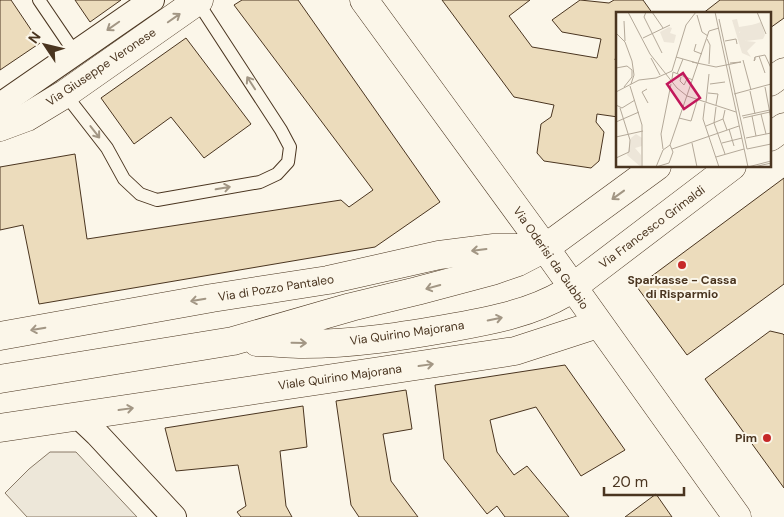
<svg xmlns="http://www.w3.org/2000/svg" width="784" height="517" font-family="'DM Sans',sans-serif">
  <rect width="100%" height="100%" fill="#fbf6e9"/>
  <path fill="#ede7d9" stroke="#887966" d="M 50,452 L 76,452 L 137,517 L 27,517 L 5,493 L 29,469 Z"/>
  <path fill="#ecdcbc" stroke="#4a3520" d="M 0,0 L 11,0 L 40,43 L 0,70 Z
    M 75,0 L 121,0 L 90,22 Z
    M 242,0 L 298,0 L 440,202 L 375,247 L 39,304 L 23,225 L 0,230 L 0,167 L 75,154 L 87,239 L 341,200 L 349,207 L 373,190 L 234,5 Z
    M 442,0 L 530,0 L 509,16 L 532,47 L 597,58 L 601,39 L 562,32 L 552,20 L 580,0 L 609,3 L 614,0 L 643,0 L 653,14 L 618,14 L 618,49 L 615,60 L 618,61 L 618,117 L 597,114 L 596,122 L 604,132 L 599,161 L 591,168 L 544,161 L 537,153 L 541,124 L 551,117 L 554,105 L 514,97 Z
    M 720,0 L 784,0 L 784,18 L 770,28 L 770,14 L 702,14 Z
    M 186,38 L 251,124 L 204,158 L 171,117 L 134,144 L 101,98 Z
    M 784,178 L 784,284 L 687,355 L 637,287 Z
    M 770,331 L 783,334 L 784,335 L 784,488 L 705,379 Z
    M 565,365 L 625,450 L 581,476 L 536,407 L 490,420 L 497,452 L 514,475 L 527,466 L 569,517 L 505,517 L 497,506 L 487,514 L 444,459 L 435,385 Z
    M 406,390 L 412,429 L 383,434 L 391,481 L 418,517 L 359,517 L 351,505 L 336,401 Z
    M 303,406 L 307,447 L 280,451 L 286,506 L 292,517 L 241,517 L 237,512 L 246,506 L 238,465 L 176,471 L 165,428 Z
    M 656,494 L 672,517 L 625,517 Z"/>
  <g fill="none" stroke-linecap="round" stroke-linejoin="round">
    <defs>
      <path id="lane" d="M 39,0 L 75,53
        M 65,94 L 107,148 L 124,179 L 140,194 L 157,200 L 260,182 L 277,174 L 288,162 L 290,147 L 281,130 L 197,1"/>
      <path id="street" d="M 0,105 L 152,0
        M 78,416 L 97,434 L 174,517"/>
      <path id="secondary" d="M 364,0 L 545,248 L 737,517
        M 0,127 L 27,117 L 65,94 L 199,0
        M 0,336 L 212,298 L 328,280 L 439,255 L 494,248 L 545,248
        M 0,428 L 515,351 L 598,324"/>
      <path id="primary" d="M 770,82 L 784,72
        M 770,137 L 784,127
        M 257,342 C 272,342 288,344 303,344 C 354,344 405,336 455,327 C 493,320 531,313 565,293 L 732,166
        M 0,379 L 233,341 L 351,307 L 417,291 L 492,271 L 518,262 L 545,248 L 657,166"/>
    </defs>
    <use href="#lane" stroke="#4a3520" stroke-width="14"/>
    <use href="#street" stroke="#4a3520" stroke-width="26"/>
    <use href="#secondary" stroke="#4a3520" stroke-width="29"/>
    <use href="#primary" stroke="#4a3520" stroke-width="29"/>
    <use href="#lane" stroke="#fbf6e9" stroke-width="12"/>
    <use href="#street" stroke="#fbf6e9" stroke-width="24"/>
    <use href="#secondary" stroke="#fbf6e9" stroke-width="28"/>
    <use href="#primary" stroke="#fbf6e9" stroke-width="28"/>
  </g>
  <defs><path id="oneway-shaft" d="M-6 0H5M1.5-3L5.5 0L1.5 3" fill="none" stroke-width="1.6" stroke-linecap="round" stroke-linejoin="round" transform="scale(1.25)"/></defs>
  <g stroke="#a29684">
    <use href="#oneway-shaft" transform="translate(174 18) rotate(-35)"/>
    <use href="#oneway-shaft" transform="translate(113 26) rotate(145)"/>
    <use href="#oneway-shaft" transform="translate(251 83) rotate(-123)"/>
    <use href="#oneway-shaft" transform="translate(95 132) rotate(52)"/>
    <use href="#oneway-shaft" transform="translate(223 188) rotate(-10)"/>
    <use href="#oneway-shaft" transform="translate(618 195) rotate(144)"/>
    <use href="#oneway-shaft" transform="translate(479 250) rotate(173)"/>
    <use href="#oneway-shaft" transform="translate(433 287) rotate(165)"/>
    <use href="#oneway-shaft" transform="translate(198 300) rotate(170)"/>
    <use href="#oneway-shaft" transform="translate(495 319) rotate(-12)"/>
    <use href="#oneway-shaft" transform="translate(38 329) rotate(170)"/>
    <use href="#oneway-shaft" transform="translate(299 343) rotate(1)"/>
    <use href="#oneway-shaft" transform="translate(426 365) rotate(-8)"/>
    <use href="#oneway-shaft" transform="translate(126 409) rotate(-8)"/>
  </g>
  <g fill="#c62828" stroke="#fbf6e9" stroke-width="2">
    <circle cx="682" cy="265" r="5"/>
    <circle cx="767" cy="438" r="5"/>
  </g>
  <g text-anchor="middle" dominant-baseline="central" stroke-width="4" stroke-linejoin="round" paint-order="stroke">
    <g font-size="12" fill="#4a3520" stroke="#fbf6e9">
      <text transform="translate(101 67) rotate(-34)">Via Giuseppe Veronese</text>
      <text transform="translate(652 227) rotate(-37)">Via Francesco Grimaldi</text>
      <text transform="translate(551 258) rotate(55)">Via Oderisi da Gubbio</text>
      <text transform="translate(276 288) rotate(-9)">Via di Pozzo Pantaleo</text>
      <text transform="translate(407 333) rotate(-8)">Via Quirino Majorana</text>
      <text transform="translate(340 377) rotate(-8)">Viale Quirino Majorana</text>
    </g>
    <g font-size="12" font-weight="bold" fill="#4a3520" stroke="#fbf6e9">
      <text x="682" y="280">Sparkasse - Cassa<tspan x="682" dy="14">di Risparmio</tspan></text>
      <text x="757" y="438" text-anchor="end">Pim</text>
    </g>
  </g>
  <g transform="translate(616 12)">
    <rect width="155" height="155" fill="#fbf6e9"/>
    <path d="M 145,10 L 149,23 L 147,27 L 130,29 L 123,23 L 125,17 Z" fill="#ede6d9"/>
    <path d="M 121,7 L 123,15 L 141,12 L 123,20 L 130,29 L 140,30 L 131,39 L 135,45 L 126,41 L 116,8 ZM 20,122 L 26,126 L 26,134 L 19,136 L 25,143 L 25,155 L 11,143 L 15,126 Z" fill="#ede6d9"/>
    <path d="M 53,15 L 56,16 L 54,21 L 60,23 L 58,31 L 48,30 L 44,20 Z" fill="#ede6d9"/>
    <path fill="none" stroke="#b4a999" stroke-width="1" d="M 12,0 L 34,42 L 61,76 L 71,84 L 120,100M 30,0 L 28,5 L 46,41M 36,0 L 47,16M 99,0 L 132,155M 141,0 L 150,22M 81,3 L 86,20 L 92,24M 103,7 L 131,137M 8,9 L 9,29M 0,21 L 9,30 L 16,49 L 18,63 L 15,72M 27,26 L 54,13M 91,27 L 94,33 L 93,52M 109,29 L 120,27 L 121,32M 80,32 L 78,39 L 86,42M 143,44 L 149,61M 60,45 L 81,51M 139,45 L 138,49 L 139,48 L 139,45 L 149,43 L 155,56M 35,46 L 44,63M 127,48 L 135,78M 76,50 L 100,55 L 125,50 L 114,51M 0,56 L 11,54 L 16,58 L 16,65 L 8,75M 61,62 L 67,47M 65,65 L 64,69 L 68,73 L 71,67M 56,67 L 57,60 L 77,68M 94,72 L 109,70M 14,74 L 26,113 L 26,155M 149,75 L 155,107M 31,77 L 26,80 L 32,91M 134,79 L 139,102M 0,80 L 23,68 L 40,66 L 56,59 L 70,13 L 80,0M 92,81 L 102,82 L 100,93M 118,82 L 155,72M 90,90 L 93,62M 89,91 L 87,107 L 103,155M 0,93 L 6,96 L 19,88M 100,95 L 98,111 L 109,142M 109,98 L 107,107 L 111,118M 145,102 L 150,122M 126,104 L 154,98M 136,104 L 140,124M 63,106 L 75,109 L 81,89M 127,106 L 154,100M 0,110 L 23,100M 90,114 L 107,107M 113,117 L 118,134M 0,125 L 27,119M 130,126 L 155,121M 76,131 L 81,155M 106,131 L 126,126M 47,137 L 45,122 L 55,72M 56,137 L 123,114M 131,137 L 155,132M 100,145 L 128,137M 0,146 L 13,140 L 14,128 L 4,96M 40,155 L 47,138 L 54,133 L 93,19 L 103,16M 40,155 L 53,151 L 57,140 L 54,133M 132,155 L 155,149M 138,155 L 155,151"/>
    <path fill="#c2185b" fill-opacity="0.15" stroke="#c2185b" stroke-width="2.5" d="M 67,61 L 84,86 L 68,97 L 51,72 Z"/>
    <rect width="155" height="155" fill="none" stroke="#4a3520" stroke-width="2.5"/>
  </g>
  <g transform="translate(45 45) rotate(305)" stroke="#fbf6e9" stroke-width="4" paint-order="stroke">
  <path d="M0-4L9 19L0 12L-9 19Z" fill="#4a3520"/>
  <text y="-8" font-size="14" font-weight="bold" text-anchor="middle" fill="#4a3520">N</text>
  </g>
  <path d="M604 487v8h80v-8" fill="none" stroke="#4a3520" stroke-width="2.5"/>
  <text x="612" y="487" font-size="15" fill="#4a3520" stroke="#fbf6e9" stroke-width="4" paint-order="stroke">20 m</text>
</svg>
